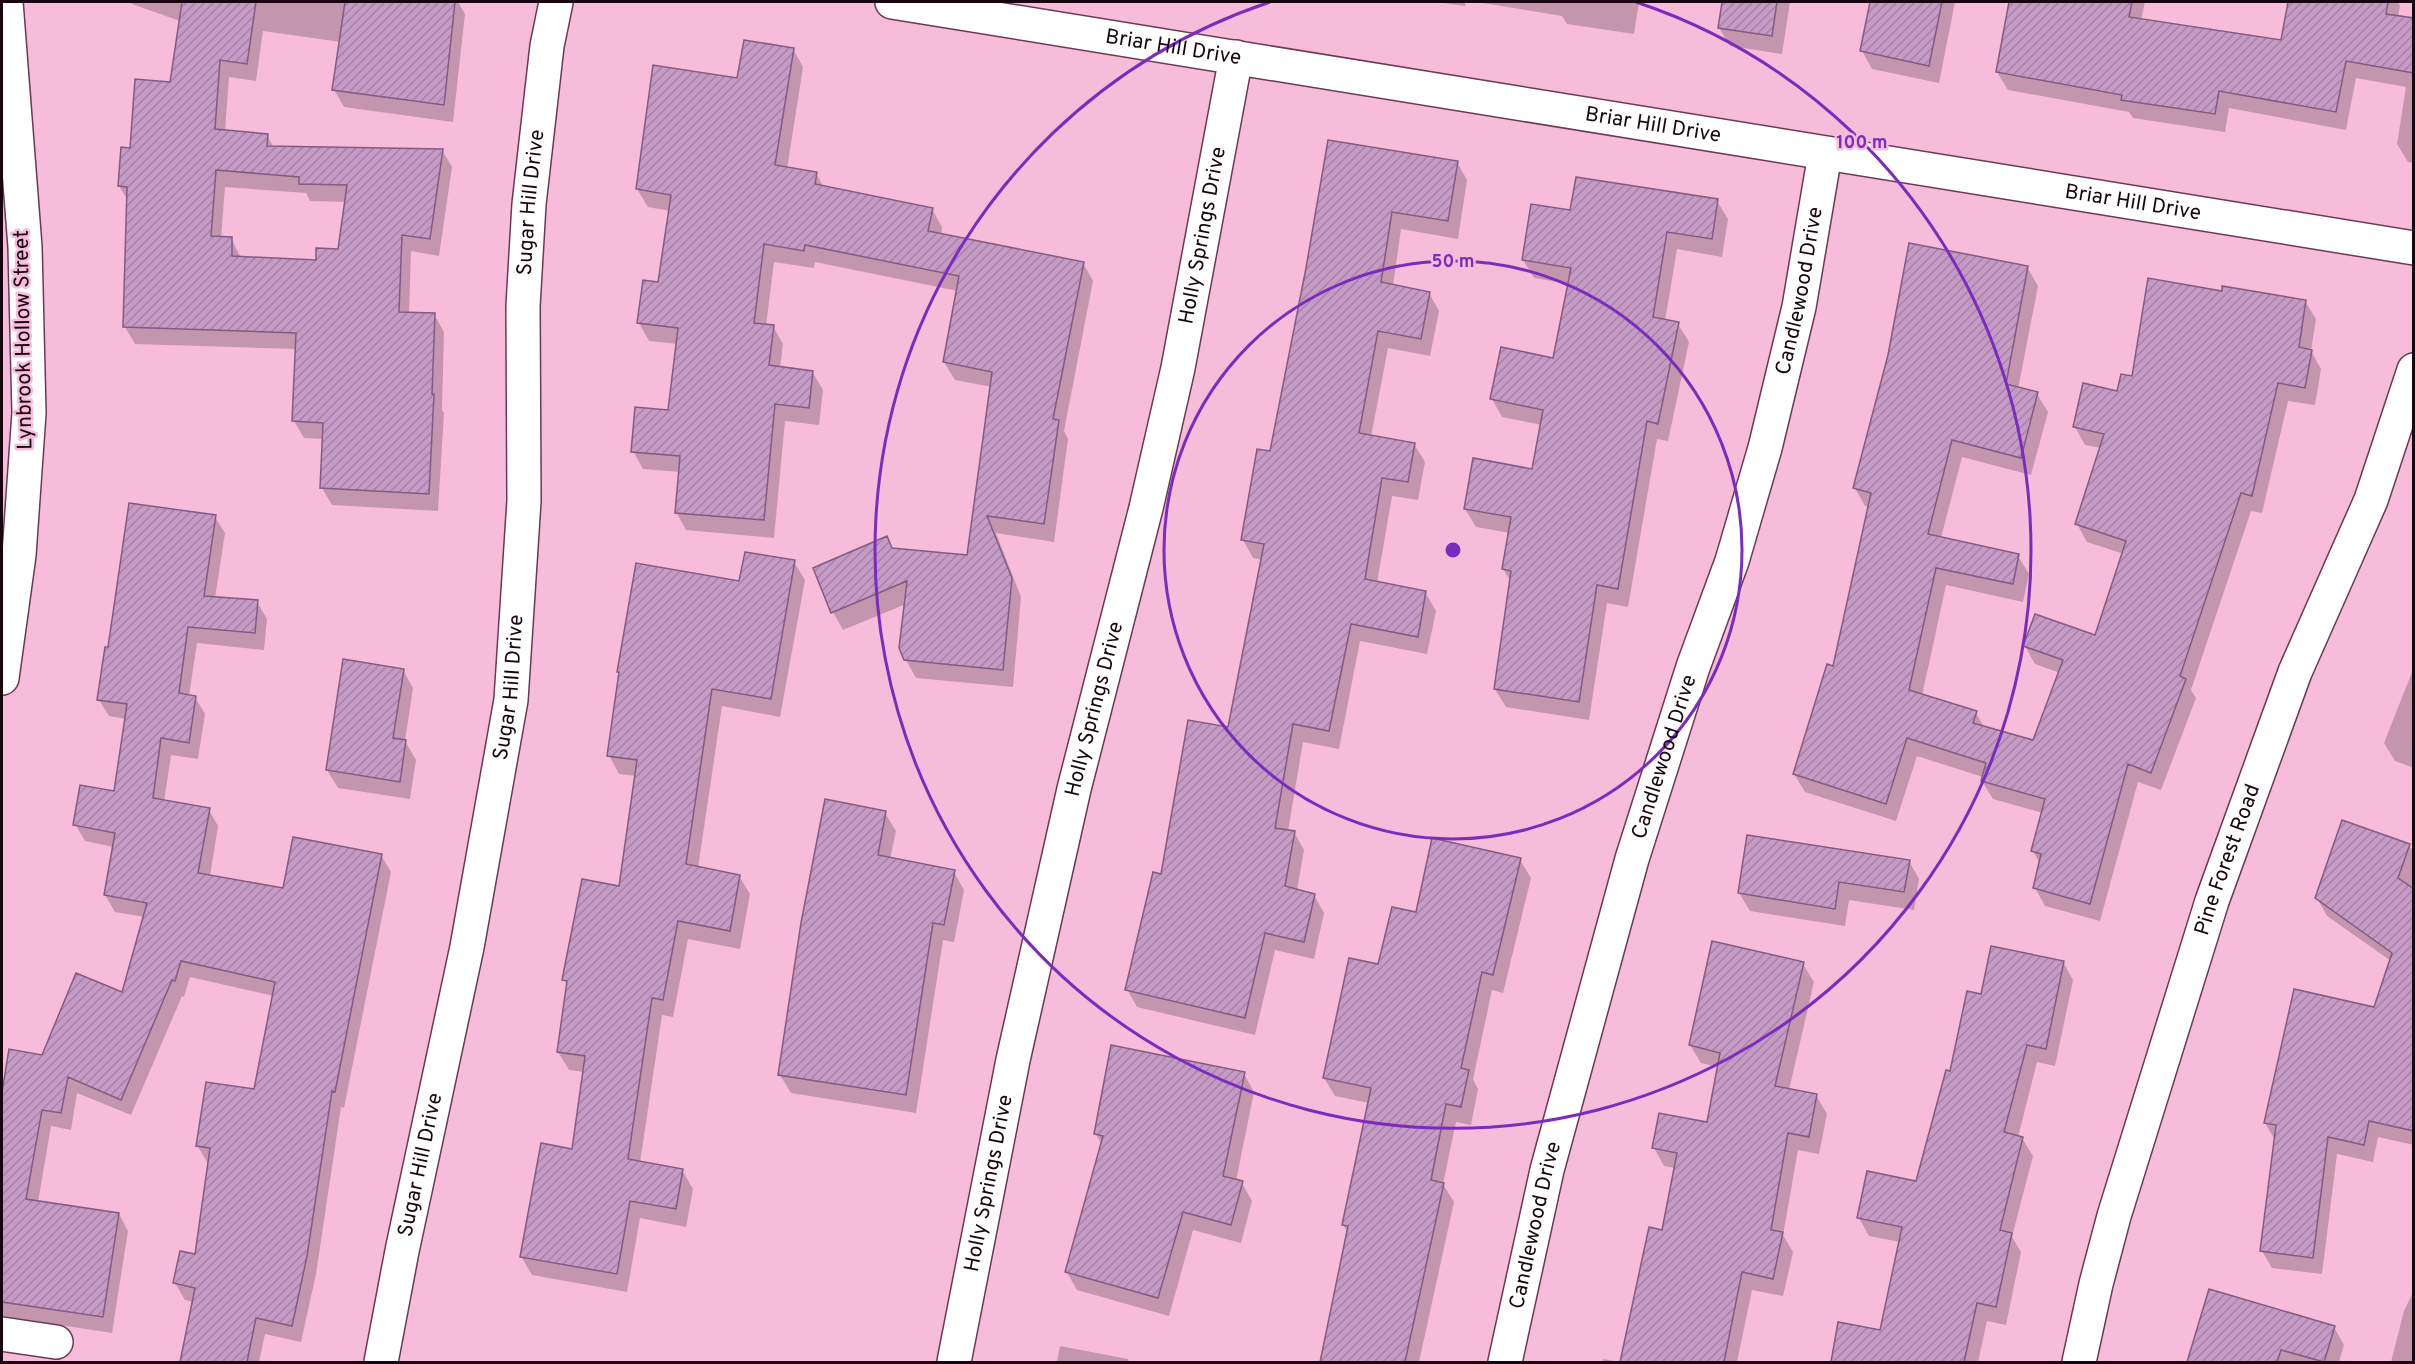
<svg xmlns="http://www.w3.org/2000/svg" width="2415" height="1364" font-family="Overpass,sans-serif">
  <defs>
    <pattern id="building-hatch" width="6" height="6" patternUnits="userSpaceOnUse" patternTransform="scale(1.5)"><rect width="6" height="6" fill="#c59ac4"/><path d="M-1 1l2-2M0 6l6-6M5 7l2-2" fill="none" stroke="#a883a7"/></pattern>
  </defs>
  <rect width="100%" height="100%" fill="#f6bcd9"/>
  <path fill="#0003" fill-rule="evenodd" d="M 131,2 L 458,2 L 465,14 L 453,122 L 344,107 L 334,90 L 341,42 L 263,31 L 256,81 L 229,77 L 225,132 L 267,135 L 274,148 L 442,150 L 452,167 L 439,256 L 411,251 L 409,314 L 434,314 L 444,332 L 442,410 L 444,413 L 438,511 L 332,505 L 322,488 L 324,439 L 304,438 L 294,421 L 297,349 L 135,344 L 125,327 L 129,202 L 119,186 L 131,149 L 171,84 L 180,21 L 132,4 ZM 225,187 L 306,193 L 310,201 L 346,202 L 339,251 L 317,261 L 241,258 L 231,238 L 221,238 Z
    M 1436,2 L 1465,2 L 1465,6 Z
    M 1477,2 L 1639,2 L 1634,34 L 1567,24 L 1562,16 Z
    M 1723,2 L 1790,2 L 1782,54 L 1730,46 L 1719,28 Z
    M 1872,2 L 1955,2 L 1939,83 L 1872,69 L 1862,51 Z
    M 2010,2 L 2051,9 L 2053,2 L 2145,2 L 2141,20 L 2282,42 L 2290,2 L 2398,2 L 2400,6 L 2398,17 L 2414,19 L 2414,163 L 2408,162 L 2397,144 L 2406,87 L 2356,78 L 2346,130 L 2229,108 L 2225,132 L 2133,118 L 2129,112 L 2008,90 L 1997,72 Z
    M 793,49 L 803,67 L 787,169 L 816,173 L 824,188 L 932,209 L 942,227 L 941,235 L 1083,263 L 1093,281 L 1064,431 L 1068,439 L 1054,542 L 996,533 L 1021,597 L 1013,687 L 916,678 L 906,660 L 906,604 L 843,630 L 833,612 L 887,538 L 893,550 L 968,557 L 992,387 L 955,380 L 944,362 L 958,291 L 815,262 L 814,268 L 774,262 L 766,326 L 773,326 L 783,344 L 780,368 L 813,373 L 823,390 L 819,425 L 785,421 L 774,538 L 686,530 L 676,512 L 680,472 L 643,469 L 633,451 L 670,411 L 678,344 L 649,341 L 639,323 L 659,283 L 670,211 L 648,207 L 637,189 L 739,80 Z
    M 1457,162 L 1467,180 L 1458,239 L 1401,229 L 1393,286 L 1429,293 L 1439,311 L 1430,356 L 1388,348 L 1371,437 L 1414,444 L 1425,462 L 1418,500 L 1392,496 L 1377,583 L 1425,592 L 1436,611 L 1427,654 L 1360,641 L 1339,749 L 1303,742 L 1288,831 L 1294,832 L 1304,850 L 1297,891 L 1314,895 L 1324,913 L 1314,959 L 1275,950 L 1255,1035 L 1137,1007 L 1127,989 L 1162,876 L 1229,728 L 1263,560 L 1253,558 L 1243,540 L 1271,453 L 1308,269 Z
    M 1717,201 L 1728,219 L 1722,257 L 1677,249 L 1665,321 L 1678,324 L 1689,342 L 1668,441 L 1657,439 L 1628,607 L 1607,603 L 1589,720 L 1506,707 L 1495,689 L 1511,582 L 1503,569 L 1510,533 L 1476,527 L 1465,509 L 1534,471 L 1542,425 L 1502,417 L 1492,399 L 1554,360 L 1570,284 L 1534,278 L 1523,260 L 1571,212 Z
    M 2027,267 L 2038,286 L 2018,389 L 2037,394 L 2048,412 L 2031,475 L 1962,457 L 1941,538 L 2018,556 L 2029,574 L 2023,602 L 1946,585 L 1922,696 L 1976,713 L 1984,727 L 2034,741 L 2060,673 L 2035,664 L 2025,646 L 2096,637 L 2124,554 L 2087,542 L 2077,524 L 2101,448 L 2085,445 L 2075,427 L 2118,393 L 2223,292 L 2305,301 L 2316,319 L 2311,351 L 2321,369 L 2315,405 L 2288,401 L 2262,513 L 2251,511 L 2191,690 L 2196,698 L 2161,790 L 2138,782 L 2100,921 L 2045,906 L 2035,888 L 2040,864 L 2033,851 L 2043,813 L 1993,799 L 1982,781 L 1983,777 L 1917,756 L 1896,821 L 1805,792 L 1794,774 L 1834,668 L 1870,507 L 1865,506 L 1855,488 Z
    M 215,517 L 225,533 L 215,598 L 257,602 L 267,619 L 264,650 L 197,643 L 189,696 L 195,697 L 205,714 L 198,759 L 171,755 L 164,802 L 209,810 L 218,826 L 210,876 L 284,889 L 381,855 L 391,872 L 344,1108 L 341,1107 L 316,1274 L 301,1342 L 265,1334 L 259,1362 L 181,1362 L 194,1302 L 185,1300 L 175,1283 L 196,1256 L 210,1162 L 207,1162 L 197,1145 L 255,1091 L 274,996 L 190,977 L 184,997 L 182,996 L 131,1115 L 77,1093 L 71,1130 L 51,1126 L 38,1202 L 119,1214 L 128,1231 L 112,1333 L 2,1316 L 2,1092 L 43,1056 L 123,994 L 145,917 L 115,912 L 105,895 L 114,847 L 85,841 L 75,824 L 116,793 L 126,719 L 109,716 L 99,700 L 110,649 Z
    M 794,562 L 805,580 L 780,717 L 722,706 L 698,868 L 739,876 L 750,894 L 740,949 L 688,939 L 673,1017 L 662,1015 L 640,1163 L 682,1170 L 693,1189 L 686,1227 L 640,1218 L 627,1292 L 532,1275 L 521,1256 L 573,1151 L 584,1072 L 569,1070 L 558,1052 L 568,987 L 564,980 L 620,888 L 636,776 L 619,774 L 609,755 L 620,674 L 618,671 L 741,583 Z
    M 2414,667 L 2414,768 L 2395,761 L 2384,743 Z
    M 403,670 L 413,688 L 405,741 L 416,760 L 410,799 L 338,788 L 327,770 Z
    M 885,813 L 896,831 L 890,859 L 954,872 L 964,890 L 954,942 L 943,940 L 916,1113 L 791,1093 L 780,1075 Z
    M 2409,845 L 2414,853 L 2414,878 L 2410,889 L 2414,953 L 2414,1145 L 2378,1137 L 2373,1162 L 2337,1154 L 2322,1274 L 2272,1268 L 2262,1251 L 2275,1140 L 2265,1123 L 2375,1009 L 2391,961 L 2327,916 L 2317,898 Z
    M 1520,860 L 1531,878 L 1503,993 L 1492,990 L 1473,1079 L 1478,1089 L 1471,1125 L 1456,1122 L 1443,1184 L 1454,1202 L 1419,1362 L 1322,1362 L 1348,1233 L 1343,1225 L 1369,1103 L 1335,1096 L 1324,1078 L 1379,966 L 1417,914 Z
    M 1909,861 L 1919,879 L 1914,910 L 1849,900 L 1845,926 L 1750,911 L 1739,893 Z
    M 2063,962 L 2073,980 L 2055,1066 L 2037,1062 L 2018,1137 L 2022,1138 L 2033,1156 L 2012,1237 L 2021,1252 L 2006,1325 L 1987,1321 L 1978,1362 L 1833,1362 L 1840,1324 L 1881,1331 L 1900,1242 L 1869,1236 L 1859,1218 L 1918,1183 L 1951,1073 L 1982,996 Z
    M 1803,964 L 1814,982 L 1789,1090 L 1816,1095 L 1827,1114 L 1819,1154 L 1798,1150 L 1783,1235 L 1793,1252 L 1783,1296 L 1752,1290 L 1737,1362 L 1602,1362 L 1603,1359 L 1621,1362 L 1650,1229 L 1663,1232 L 1675,1168 L 1664,1166 L 1654,1148 L 1708,1124 L 1719,1067 L 1701,1063 L 1690,1045 Z
    M 1244,1074 L 1254,1092 L 1236,1181 L 1242,1183 L 1252,1201 L 1241,1243 L 1193,1230 L 1169,1316 L 1077,1290 L 1066,1271 L 1102,1145 L 1096,1134 Z
    M 2414,1290 L 2414,1362 L 2391,1362 L 2404,1311 Z
    M 2210,1291 L 2334,1327 L 2344,1345 L 2339,1362 L 2189,1362 Z
    M 1060,1346 L 1128,1359 L 1130,1362 L 1057,1362 Z"/>
  <path fill="url(#building-hatch)" stroke="#835b82" stroke-width="1.5" fill-rule="evenodd" d="M 182,2 L 256,2 L 247,64 L 220,60 L 215,129 L 268,134 L 267,146 L 443,149 L 430,239 L 402,235 L 399,312 L 435,313 L 432,394 L 434,394 L 429,494 L 320,488 L 323,423 L 292,421 L 296,333 L 123,327 L 127,187 L 118,186 L 121,147 L 130,148 L 135,79 L 170,82 ZM 216,170 L 299,177 L 299,184 L 347,185 L 338,249 L 316,248 L 316,260 L 232,256 L 232,237 L 211,236 Z
    M 345,2 L 455,2 L 444,105 L 332,90 Z
    M 1722,2 L 1777,2 L 1772,36 L 1718,28 Z
    M 1870,2 L 1942,2 L 1929,66 L 1860,51 Z
    M 2009,2 L 2132,2 L 2129,17 L 2281,40 L 2288,2 L 2388,2 L 2386,14 L 2414,18 L 2414,73 L 2346,61 L 2336,112 L 2219,91 L 2215,114 L 2121,100 L 2122,95 L 1996,72 Z
    M 744,40 L 794,48 L 775,165 L 817,172 L 815,184 L 933,208 L 928,231 L 1084,262 L 1053,419 L 1059,420 L 1044,524 L 987,516 L 1012,578 L 1003,670 L 904,660 L 899,648 L 907,581 L 831,613 L 813,568 L 887,536 L 892,548 L 967,555 L 992,372 L 943,362 L 959,276 L 805,245 L 804,251 L 764,244 L 754,323 L 774,325 L 769,365 L 813,371 L 809,408 L 775,404 L 764,520 L 675,513 L 680,456 L 631,452 L 635,407 L 668,410 L 678,328 L 637,323 L 643,280 L 658,282 L 671,195 L 636,189 L 653,65 L 737,78 Z
    M 1328,140 L 1458,161 L 1448,221 L 1392,212 L 1381,282 L 1430,292 L 1421,339 L 1378,331 L 1359,433 L 1415,443 L 1408,482 L 1382,478 L 1365,579 L 1426,591 L 1418,637 L 1351,624 L 1329,731 L 1293,724 L 1275,828 L 1295,831 L 1285,886 L 1315,894 L 1304,942 L 1265,933 L 1245,1018 L 1125,990 L 1153,872 L 1161,874 L 1188,720 L 1228,727 L 1264,544 L 1241,540 L 1257,449 L 1270,451 L 1306,268 Z
    M 1576,177 L 1718,199 L 1712,239 L 1667,232 L 1653,317 L 1679,322 L 1658,424 L 1647,421 L 1618,589 L 1597,585 L 1579,702 L 1494,689 L 1511,571 L 1502,569 L 1511,517 L 1464,509 L 1473,458 L 1532,469 L 1543,410 L 1490,399 L 1501,347 L 1553,358 L 1571,268 L 1522,260 L 1531,204 L 1570,210 Z
    M 1909,243 L 2028,266 L 2006,384 L 2038,392 L 2021,458 L 1952,440 L 1928,534 L 2019,554 L 2013,584 L 1936,568 L 1909,690 L 1977,711 L 1973,723 L 2033,740 L 2063,660 L 2023,646 L 2035,614 L 2095,635 L 2126,541 L 2075,524 L 2104,434 L 2073,427 L 2083,383 L 2117,391 L 2121,374 L 2132,376 L 2148,278 L 2222,291 L 2222,286 L 2306,300 L 2299,347 L 2312,350 L 2305,388 L 2278,383 L 2252,496 L 2241,493 L 2180,676 L 2186,679 L 2151,773 L 2128,764 L 2090,904 L 2033,888 L 2041,854 L 2031,851 L 2045,799 L 1981,781 L 1986,763 L 1907,738 L 1886,804 L 1793,774 L 1827,664 L 1833,666 L 1871,493 L 1853,488 L 1888,355 Z
    M 129,503 L 216,515 L 204,596 L 258,600 L 255,633 L 188,627 L 179,693 L 196,696 L 189,743 L 161,738 L 153,798 L 210,808 L 198,873 L 283,888 L 293,837 L 382,854 L 335,1092 L 332,1091 L 307,1256 L 292,1326 L 256,1318 L 247,1362 L 180,1362 L 195,1288 L 173,1283 L 180,1251 L 195,1254 L 210,1148 L 196,1146 L 206,1082 L 254,1089 L 275,982 L 181,961 L 175,981 L 172,980 L 121,1100 L 68,1077 L 61,1113 L 42,1110 L 26,1199 L 119,1213 L 103,1317 L 2,1302 L 2,1092 L 9,1049 L 42,1055 L 76,973 L 122,992 L 147,903 L 104,895 L 115,833 L 73,825 L 80,785 L 114,791 L 127,704 L 97,700 L 105,647 L 108,647 Z
    M 745,552 L 795,560 L 771,699 L 712,689 L 686,864 L 740,875 L 730,931 L 678,921 L 663,1000 L 652,998 L 628,1159 L 683,1169 L 676,1209 L 630,1201 L 617,1274 L 520,1257 L 541,1143 L 572,1149 L 585,1056 L 557,1052 L 567,981 L 562,980 L 582,879 L 619,886 L 637,760 L 607,756 L 619,672 L 617,672 L 636,563 L 739,581 Z
    M 343,659 L 404,669 L 393,738 L 406,740 L 400,782 L 326,770 Z
    M 825,799 L 886,811 L 878,855 L 955,870 L 944,925 L 933,923 L 906,1095 L 778,1075 L 801,923 Z
    M 2342,820 L 2410,844 L 2398,878 L 2414,889 L 2414,1131 L 2369,1121 L 2364,1145 L 2328,1137 L 2313,1258 L 2260,1251 L 2276,1125 L 2264,1123 L 2294,989 L 2374,1007 L 2392,953 L 2315,898 Z
    M 1747,835 L 1910,860 L 1904,892 L 1839,882 L 1835,909 L 1738,893 Z
    M 1432,838 L 1521,858 L 1493,975 L 1482,972 L 1461,1068 L 1469,1070 L 1461,1107 L 1446,1104 L 1431,1180 L 1444,1183 L 1405,1362 L 1320,1362 L 1348,1226 L 1342,1225 L 1371,1088 L 1323,1078 L 1349,958 L 1378,964 L 1392,907 L 1416,912 Z
    M 1712,941 L 1804,962 L 1775,1086 L 1817,1094 L 1809,1137 L 1788,1133 L 1771,1230 L 1783,1232 L 1773,1279 L 1742,1272 L 1724,1362 L 1620,1362 L 1649,1227 L 1662,1230 L 1677,1153 L 1652,1148 L 1659,1113 L 1707,1122 L 1720,1053 L 1689,1045 Z
    M 1991,946 L 2064,961 L 2046,1049 L 2027,1045 L 2004,1132 L 2023,1137 L 2000,1230 L 2012,1233 L 1996,1307 L 1977,1303 L 1964,1362 L 1831,1362 L 1838,1322 L 1880,1330 L 1902,1227 L 1857,1218 L 1867,1171 L 1916,1181 L 1946,1070 L 1950,1071 L 1967,991 L 1981,994 Z
    M 1111,1045 L 1245,1072 L 1223,1176 L 1243,1181 L 1231,1225 L 1183,1212 L 1158,1298 L 1065,1272 L 1103,1136 L 1094,1134 Z
    M 2209,1289 L 2335,1326 L 2324,1362 L 2281,1350 L 2277,1362 L 2187,1362 Z"/>
  <g fill="none" stroke-linecap="round" stroke-linejoin="round">
    <defs>
      <g id="street">
        <path id="s1" d="M 892,2 L 2414,248"/>
        <path d="M 2,678 L 19,555 L 29,413 L 25,247 L 6,2"/>
        <path d="M 2,1334 L 56,1342"/>
        <path id="s2" d="M 381,1362 L 402,1251 L 467,947 L 511,700 L 524,501 L 523,306 L 529,204 L 547,46 L 556,2"/>
        <path id="s3" d="M 954,1362 L 1013,1060 L 1074,789 L 1146,508 L 1178,368 L 1236,57"/>
        <path id="s4" d="M 1505,1362 L 1547,1170 L 1632,859 L 1693,667 L 1732,561 L 1765,448 L 1799,307 L 1825,154"/>
        <path id="s5" d="M 2079,1362 L 2096,1284 L 2114,1216 L 2212,901 L 2295,672 L 2371,500 L 2414,370"/>
      </g>
    </defs>
    <use href="#street" stroke="#6a3a54" stroke-width="36"/>
    <use href="#street" stroke="#fff" stroke-width="33"/>
  </g>
  <g fill="none" stroke="#7b2cbf" stroke-width="3">
    <circle cx="1453" cy="550" r="289"/>
    <path d="M1636 2A578 578 0 1 1 1270 2"/>
  </g>
  <g text-anchor="middle" dominant-baseline="central" stroke-width="5" stroke-linejoin="round" paint-order="stroke">
    <g font-size="21" fill="#18050f" stroke="#f6bcd9">
      <text stroke="none"><textPath href="#s1" startOffset="285">Briar Hill Drive</textPath></text>
      <text stroke="none"><textPath href="#s1" startOffset="771">Briar Hill Drive</textPath></text>
      <text stroke="none"><textPath href="#s2" startOffset="1173">Sugar Hill Drive</textPath></text>
      <text stroke="none"><textPath href="#s1" startOffset="1257">Briar Hill Drive</textPath></text>
      <text stroke="none"><textPath href="#s3" startOffset="1154">Holly Springs Drive</textPath></text>
      <text stroke="none"><textPath href="#s4" startOffset="1112">Candlewood Drive</textPath></text>
      <text transform="translate(24 340) rotate(-91)">Lynbrook Hollow Street</text>
      <text stroke="none"><textPath href="#s2" startOffset="687">Sugar Hill Drive</textPath></text>
      <text stroke="none"><textPath href="#s3" startOffset="668">Holly Springs Drive</textPath></text>
      <text stroke="none"><textPath href="#s4" startOffset="626">Candlewood Drive</textPath></text>
      <text stroke="none"><textPath href="#s5" startOffset="524">Pine Forest Road</textPath></text>
      <text stroke="none"><textPath href="#s2" startOffset="201">Sugar Hill Drive</textPath></text>
      <text stroke="none"><textPath href="#s3" startOffset="182">Holly Springs Drive</textPath></text>
      <text stroke="none"><textPath href="#s4" startOffset="140">Candlewood Drive</textPath></text>
    </g>
  </g>
  <circle cx="1453" cy="550" r="9" fill="#7b2cbf" stroke="#f6bcd9" stroke-width="3"/>
  <g font-size="18" text-anchor="middle" font-weight="bold" fill="#7b2cbf" stroke="#f6bcd9" stroke-width="5" stroke-linejoin="round" paint-order="stroke">
    <text x="1862" y="148">100 m</text>
    <text x="1453" y="267">50 m</text>
  </g>
  <rect width="2415" height="1364" fill="none" stroke="#18050f" stroke-width="6"/>
</svg>
